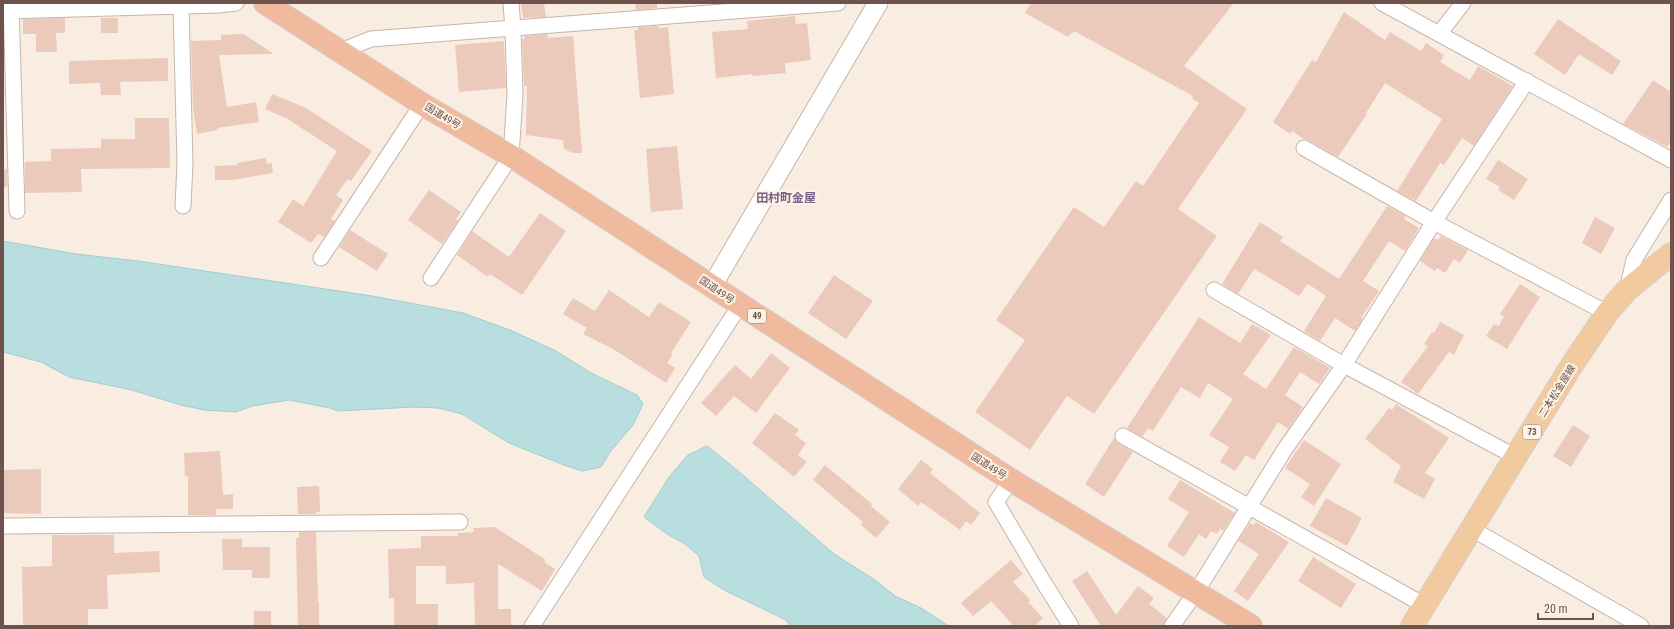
<svg xmlns="http://www.w3.org/2000/svg" width="1674" height="629" font-family="'Roboto Condensed','Noto Sans JP',sans-serif">
  <rect width="100%" height="100%" fill="#f9ede1"/>
  <path fill="#b8dee0" stroke="#9fced0" d="M 3,241 L 76,254 L 138,261 L 372,296 L 463,313 L 510,330 L 556,351 L 591,373 L 637,395 L 643,404 L 633,425 L 610,452 L 601,467 L 582,471 L 564,465 L 509,443 L 462,414 L 438,408 L 414,407 L 338,411 L 330,408 L 289,400 L 252,406 L 236,412 L 204,410 L 181,405 L 132,390 L 69,377 L 41,362 L 3,352 Z
    M 707,446 L 737,470 L 834,554 L 875,580 L 895,596 L 921,608 L 949,626 L 790,626 L 786,620 L 724,590 L 704,577 L 699,556 L 685,544 L 667,534 L 644,517 L 669,477 L 688,455 Z"/>
  <path fill="#ebcabc" d="M 521,3 L 544,3 L 546,17 L 523,18 Z
    M 635,3 L 657,3 L 657,8 L 636,10 Z
    M 1031,3 L 1234,3 L 1184,66 L 1247,109 L 1178,209 L 1217,236 L 1094,414 L 1067,396 L 1030,450 L 975,412 L 1025,340 L 996,320 L 1074,207 L 1104,227 L 1136,181 L 1143,186 L 1199,103 L 1192,98 L 1193,96 L 1074,31 L 1068,37 L 1025,13 Z
    M 1344,12 L 1385,40 L 1390,32 L 1421,51 L 1426,43 L 1444,55 L 1440,62 L 1470,80 L 1478,66 L 1513,86 L 1474,146 L 1462,138 L 1444,165 L 1440,163 L 1416,201 L 1397,191 L 1442,119 L 1385,83 L 1366,113 L 1367,114 L 1338,157 L 1308,140 L 1304,139 L 1292,131 L 1290,134 L 1273,122 L 1312,60 L 1316,62 Z
    M 795,16 L 796,24 L 807,23 L 811,60 L 785,63 L 786,73 L 753,76 L 752,74 L 716,78 L 712,32 L 748,29 L 747,21 Z
    M 65,18 L 65,33 L 56,33 L 57,52 L 36,52 L 36,34 L 23,34 L 23,19 Z
    M 101,18 L 118,18 L 118,33 L 101,33 Z
    M 1558,19 L 1621,61 L 1612,75 L 1579,54 L 1565,75 L 1534,54 Z
    M 659,26 L 659,28 L 668,27 L 674,94 L 640,98 L 634,30 L 638,30 L 638,27 Z
    M 244,34 L 274,54 L 219,55 L 227,107 L 256,102 L 259,122 L 217,128 L 218,130 L 197,134 L 193,108 L 191,41 L 221,40 L 221,35 Z
    M 547,34 L 548,38 L 573,36 L 582,153 L 573,153 L 564,149 L 563,140 L 526,135 L 527,86 L 524,86 L 522,39 L 525,39 L 524,36 Z
    M 504,41 L 506,88 L 459,92 L 455,45 Z
    M 168,58 L 168,81 L 120,82 L 121,95 L 101,95 L 100,83 L 69,84 L 69,61 Z
    M 1653,80 L 1671,92 L 1671,141 L 1667,147 L 1623,124 Z
    M 272,94 L 306,108 L 372,151 L 351,181 L 348,179 L 336,195 L 343,200 L 331,219 L 335,221 L 324,237 L 318,234 L 311,243 L 278,222 L 293,199 L 303,206 L 337,151 L 286,118 L 265,109 Z
    M 135,118 L 169,118 L 170,168 L 81,169 L 82,192 L 25,193 L 25,162 L 51,161 L 51,149 L 101,148 L 101,139 L 135,139 Z
    M 677,146 L 683,209 L 651,212 L 646,149 Z
    M 266,158 L 267,164 L 272,163 L 273,173 L 233,180 L 215,180 L 215,166 L 237,165 L 237,163 Z
    M 1498,160 L 1528,179 L 1514,200 L 1498,190 L 1500,187 L 1486,179 Z
    M 3,169 L 7,169 L 7,187 L 3,187 Z
    M 429,190 L 461,212 L 456,219 L 458,221 L 442,244 L 408,220 Z
    M 1387,206 L 1406,216 L 1404,219 L 1419,228 L 1405,251 L 1389,241 L 1363,281 L 1379,291 L 1361,318 L 1363,319 L 1355,331 L 1335,318 L 1320,341 L 1304,331 L 1326,296 L 1308,284 L 1299,296 L 1260,272 L 1260,273 L 1254,269 L 1238,294 L 1222,284 L 1260,222 L 1283,237 L 1280,241 L 1339,279 Z
    M 540,213 L 566,231 L 522,295 L 490,274 L 488,277 L 457,255 L 472,231 L 509,257 Z
    M 1595,217 L 1615,228 L 1601,254 L 1582,243 Z
    M 350,230 L 388,254 L 377,271 L 339,247 Z
    M 1441,236 L 1468,250 L 1460,263 L 1454,259 L 1445,273 L 1437,268 L 1435,271 L 1420,261 L 1434,238 L 1438,240 Z
    M 834,275 L 873,301 L 846,339 L 808,313 Z
    M 1520,284 L 1540,297 L 1507,349 L 1486,336 L 1494,324 L 1499,326 L 1504,316 L 1500,314 Z
    M 609,290 L 649,317 L 659,302 L 691,322 L 671,353 L 673,354 L 667,363 L 675,368 L 666,383 L 613,349 L 583,334 L 587,328 L 563,314 L 573,298 L 595,311 Z
    M 1199,317 L 1240,343 L 1252,324 L 1271,335 L 1243,374 L 1266,389 L 1294,347 L 1330,368 L 1319,384 L 1300,372 L 1285,395 L 1303,407 L 1288,429 L 1278,422 L 1254,460 L 1246,455 L 1235,471 L 1220,462 L 1229,447 L 1209,435 L 1233,399 L 1208,383 L 1200,398 L 1181,387 L 1153,431 L 1148,428 L 1142,437 L 1127,428 Z
    M 1440,322 L 1464,335 L 1454,355 L 1449,352 L 1418,394 L 1401,382 L 1428,346 L 1424,344 L 1432,332 L 1434,333 Z
    M 771,353 L 790,368 L 756,413 L 734,396 L 716,416 L 701,403 L 735,365 L 751,379 Z
    M 1396,404 L 1449,438 L 1425,473 L 1435,479 L 1424,499 L 1393,482 L 1401,466 L 1365,439 L 1389,408 L 1392,410 Z
    M 775,413 L 799,430 L 795,435 L 806,443 L 798,455 L 807,462 L 794,477 L 752,443 Z
    M 1573,425 L 1590,436 L 1571,467 L 1553,456 Z
    M 1114,438 L 1119,444 L 1133,452 L 1104,497 L 1085,484 Z
    M 1304,440 L 1341,464 L 1314,506 L 1301,497 L 1310,484 L 1285,468 Z
    M 220,451 L 223,495 L 233,494 L 233,509 L 216,509 L 216,515 L 188,515 L 188,476 L 185,476 L 184,453 Z
    M 921,460 L 933,469 L 930,473 L 980,513 L 971,525 L 966,521 L 960,530 L 921,502 L 918,506 L 898,489 Z
    M 825,465 L 872,504 L 871,506 L 890,522 L 876,538 L 861,525 L 863,522 L 813,480 Z
    M 41,469 L 41,514 L 3,513 L 3,470 Z
    M 1180,480 L 1235,513 L 1223,531 L 1220,529 L 1217,534 L 1211,531 L 1206,539 L 1199,534 L 1184,557 L 1167,546 L 1189,512 L 1168,499 Z
    M 319,486 L 320,512 L 316,512 L 316,514 L 298,514 L 297,487 Z
    M 1326,498 L 1362,518 L 1347,546 L 1310,526 Z
    M 1256,522 L 1289,542 L 1248,601 L 1234,591 L 1259,554 L 1238,541 L 1250,523 L 1254,525 Z
    M 495,527 L 546,560 L 544,562 L 555,569 L 542,591 L 498,564 L 498,609 L 511,609 L 511,626 L 475,626 L 474,583 L 446,584 L 446,566 L 416,566 L 416,604 L 438,604 L 438,626 L 394,626 L 394,598 L 389,598 L 388,549 L 421,548 L 421,536 L 458,536 L 458,533 L 474,532 L 473,528 Z
    M 299,532 L 316,532 L 318,602 L 319,602 L 319,626 L 298,626 L 296,538 L 299,538 Z
    M 52,535 L 114,535 L 114,553 L 159,551 L 160,572 L 107,575 L 108,609 L 88,609 L 88,626 L 23,626 L 22,567 L 52,566 Z
    M 222,539 L 242,539 L 242,547 L 270,547 L 270,578 L 252,578 L 252,570 L 223,570 Z
    M 1313,557 L 1356,584 L 1341,608 L 1298,581 Z
    M 1011,560 L 1023,574 L 1013,582 L 1030,600 L 1028,602 L 1043,618 L 1035,626 L 1014,626 L 991,601 L 973,616 L 961,603 Z
    M 1087,571 L 1116,615 L 1138,586 L 1154,598 L 1149,604 L 1167,618 L 1163,626 L 1101,626 L 1072,581 Z
    M 254,611 L 271,611 L 271,626 L 254,626 Z"/>
  <g fill="none" stroke-linecap="round" stroke-linejoin="round">
    <defs>
      <path id="minor" d="M 11,3 L 17,211
        M 1382,3 L 1671,160
        M 181,6 L 185,164 L 183,206
        M 3,11 L 219,5 L 236,3
        M 1439,34 L 1463,3
        M 341,51 L 371,39 L 838,3
        M 1304,148 L 1434,222 L 1607,313
        M 321,258 L 422,104
        M 431,278 L 511,156 L 515,95 L 513,29 L 511,3
        M 1214,290 L 1344,365 L 1516,457
        M 1627,290 L 1634,260 L 1671,200
        M 1123,436 L 1424,605
        M 1011,480 L 996,502 L 1044,583 L 1071,626
        M 3,526 L 460,522
        M 1472,529 L 1641,626
        M 532,626 L 740,305
        M 1172,626 L 1196,592 L 1285,449 L 1344,365 L 1434,222 L 1527,81"/>
      <path id="tertiary" d="M 712,286 L 878,3"/>
      <path id="primary" d="M 1412,626 L 1570,368 L 1607,313 L 1627,290 L 1671,254"/>
      <path id="trunk" d="M 265,3 L 422,104 L 511,156 L 1011,480 L 1251,626"/>
    </defs>
    <use href="#minor" stroke="#c8b4aa" stroke-width="17"/>
    <use href="#tertiary" stroke="#c8b4aa" stroke-width="21"/>
    <use href="#primary" stroke="#d6cfcd" stroke-width="24"/>
    <use href="#trunk" stroke="#d6cfcd" stroke-width="24"/>
    <use href="#minor" stroke="#fff" stroke-width="15"/>
    <use href="#tertiary" stroke="#fff" stroke-width="19"/>
    <use href="#primary" stroke="#f2ca9f" stroke-width="22"/>
    <use href="#trunk" stroke="#f0ba9e" stroke-width="22"/>
  </g>
  <g text-anchor="middle" dominant-baseline="central" stroke-width="4" stroke-linejoin="round" paint-order="stroke">
    <g fill="#fdf2e6" stroke="#98837a" stroke-width="1">
      <rect x="748" y="309" width="18" height="14" rx="3"/>
      <rect x="1523" y="425" width="18" height="14" rx="3"/>
    </g>
    <g font-size="9" font-weight="bold" fill="#6d534b">
      <text x="757" y="316">49</text>
      <text x="1532" y="432">73</text>
    </g>
    <g font-size="10" fill="#6d534b" stroke="#fdf2e6">
      <text transform="translate(443 116) rotate(31)">国道49号</text>
      <text transform="translate(717 290) rotate(34)">国道49号</text>
      <text transform="translate(1557 391) rotate(-58)">二本松金屋線</text>
      <text transform="translate(989 466) rotate(33)">国道49号</text>
    </g>
    <g font-size="12" font-weight="bold" fill="#79638a" stroke="#fdf2e6">
      <text x="786" y="198">田村町金屋</text>
    </g>
  </g>
  <rect width="1674" height="629" fill="none" stroke="#6d534b" stroke-width="8"/>
  <path d="M1538 613v6h55v-6" fill="none" stroke="#6d534b" stroke-width="2"/>
  <text x="1544" y="613" font-size="12" fill="#6d534b" stroke="#fdf2e6" stroke-width="3" paint-order="stroke">20 m</text>
</svg>
